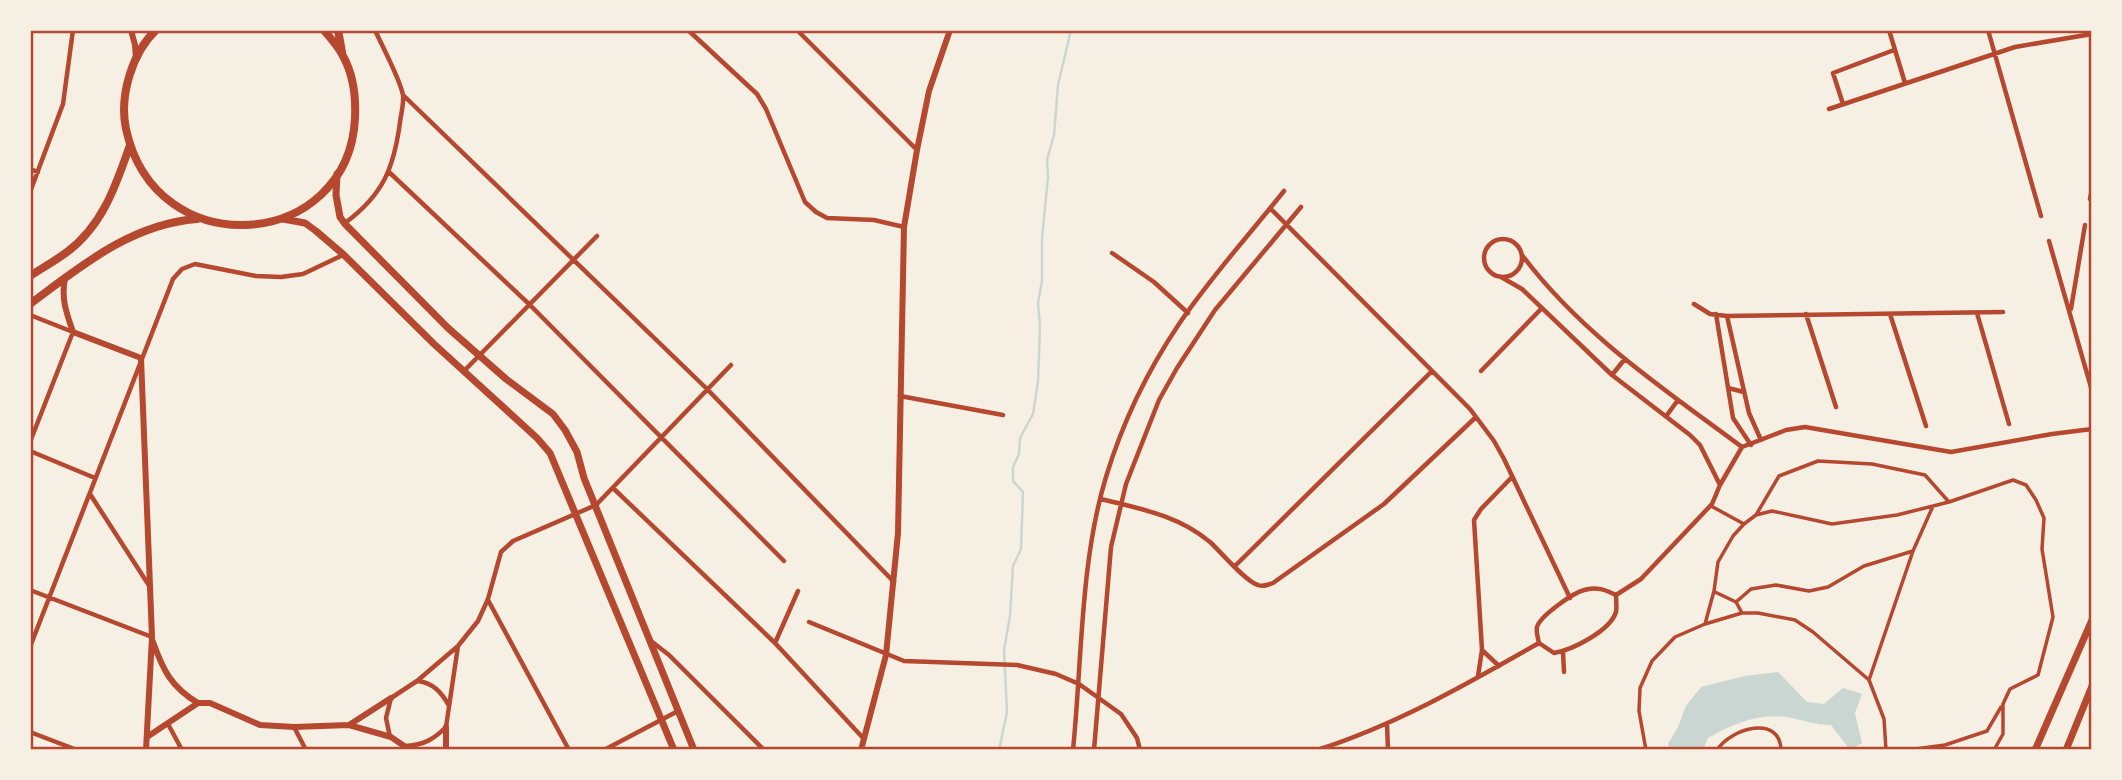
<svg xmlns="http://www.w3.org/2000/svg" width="2122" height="780" font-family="Commissioner,sans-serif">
  <rect width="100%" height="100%" fill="#f6efe4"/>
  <path fill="#c9d6d2" d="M 1778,672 L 1807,702 L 1824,704 L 1843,688 L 1862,694 L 1855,713 L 1862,743 L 1850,750 L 1831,725 C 1816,725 1802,720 1787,717 C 1758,713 1732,724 1708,738 L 1703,750 L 1670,750 L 1668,744 L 1678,727 L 1686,706 L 1701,687 L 1745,676 Z"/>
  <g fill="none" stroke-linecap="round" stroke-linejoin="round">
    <path stroke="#c9d6d2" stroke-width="2.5" d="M 999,750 L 1007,712 L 1004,650 L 1010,616 L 1013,566 L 1021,549 L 1023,492 L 1013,481 L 1013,467 L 1019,454 L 1020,438 L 1033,414 L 1038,381 L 1040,326 L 1038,303 L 1042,281 L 1042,238 L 1048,177 L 1047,160 L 1054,135 L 1058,85 L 1071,30"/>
    <path stroke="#b5482f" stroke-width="3.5" d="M 1756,515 L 1772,511 L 1832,524 L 1897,515 L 1949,502
      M 1744,524 L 1756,515 L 1779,476 L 1818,461 L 1872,464 L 1925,475 L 1949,502 L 2013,480 L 2026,485 L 2036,500 L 2044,518 L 2042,549 L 2053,617 L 2038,675 L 2010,689 L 2003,704 L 2003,734 L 1994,750
      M 1715,592 L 1736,602 L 1742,613
      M 1736,602 L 1751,589 L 1776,585 L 1809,591 L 1828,587 L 1864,566 L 1913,551 L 1933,506
      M 1705,624 L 1714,591 L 1718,562 L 1733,536 L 1744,524 L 1711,506
      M 1869,680 L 1913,551
      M 1646,750 L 1639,711 L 1640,688 L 1652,661 L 1675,637 L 1705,624 L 1742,613 L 1758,613 L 1795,620 L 1813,632 L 1869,680 L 1884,719 L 1886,750
      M 1717,750 C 1731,728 1780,714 1781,750
      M 1908,750 L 1945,745 L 1987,731 L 2001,707"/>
    <path stroke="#b5482f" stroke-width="4.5" d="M 688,30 L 757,94 L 766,109 L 805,202 L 816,212 L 827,218 L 874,220 L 904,227
      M 797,30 L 917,150
      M 1889,30 L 1905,83
      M 1988,30 L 2041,216
      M 403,95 L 707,389 L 894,582
      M 1843,104 L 1833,73 L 1894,50
      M 1829,109 L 2015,47 L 2092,34
      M 30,169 L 38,172
      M 389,172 L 530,305 L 784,561
      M 30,192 L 63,104 L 73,30
      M 2090,199 L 2092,189
      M 1270,208 L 1470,409 L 1494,441 L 1504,459 L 1570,598
      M 345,223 C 383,195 394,168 400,122 C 401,114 404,103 403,95 C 400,79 382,46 375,30
      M1484 258a19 19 0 1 1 38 0a19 19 0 1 1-38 0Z
      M 2049,241 L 2092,391
      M 1112,253 L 1154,282 L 1188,313
      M 1522,255 C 1581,334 1664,389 1742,447
      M 1501,277 L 1522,289 L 1612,375 L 1690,435 L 1700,445 L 1720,485
      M 1694,304 L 1710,314 L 1727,316 L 2003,312
      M 2071,309 L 2085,225
      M 1977,313 L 2009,424
      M 1716,314 L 1733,418 L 1751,445
      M 1806,314 L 1836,407
      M 1890,314 L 1926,426
      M 30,315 L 73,332 L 30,442
      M 1727,316 L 1749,413 L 1761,440
      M 464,371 L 597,236
      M 1481,371 L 1542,308
      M 1612,375 L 1624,360
      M 1728,388 L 1744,392
      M 900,396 L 1003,415
      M 1667,415 L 1678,400
      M 30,451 L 95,478
      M 613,488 L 775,643 L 864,739
      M 90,494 L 150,587
      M 1101,499 C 1141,509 1177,515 1210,542 C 1221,552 1246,582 1258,585 C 1263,587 1268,585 1273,583 L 1384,504 L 1476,417
      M 1235,566 L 1432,371
      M 30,590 L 152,637
      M 1616,595 L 1641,579 L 1712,504 L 1720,485 L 1742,447 L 1786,430 L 1805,427 L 1951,452 L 2052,434 L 2092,429
      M 488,600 L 569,750
      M 809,622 L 904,661 L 1017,665 L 1056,674 L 1079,684 L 1121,714 L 1137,738 L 1140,750
      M 651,641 L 669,655 L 764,750
      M 775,643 L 798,591
      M 1539,643 L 1554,653 C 1572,650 1610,631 1616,612 C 1617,607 1616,600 1616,595
      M 1539,643 C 1538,639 1536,631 1537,627 C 1540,616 1573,593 1584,590 C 1596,586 1606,590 1616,595
      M 30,647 L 173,279 L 182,269 L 195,264 L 256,276 L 281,277 L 303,274 L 343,255
      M 1483,651 L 1499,666
      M 1563,652 L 1564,672
      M 1478,676 L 1482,650 L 1474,520 L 1481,509 L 1512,477
      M 418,681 C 433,683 441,692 448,704
      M 168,724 L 182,750
      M 1387,724 L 1388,750
      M 294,727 L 306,750
      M 30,732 L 77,750
      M 390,737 L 386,718 L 391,698 L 417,681 L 458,646 L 478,621 L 488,599 L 501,552 L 513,541 L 596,505 L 731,365
      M 406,746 C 424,745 434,739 446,727 L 458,646
      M 604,750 L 678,711
      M 1073,750 C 1082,662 1080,562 1106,477 C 1122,424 1148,370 1179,324 C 1210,278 1249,235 1284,191
      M 1094,750 L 1111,547 L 1126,484 L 1159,400 L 1177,368 L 1215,310 L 1301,207
      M 1317,750 C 1396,725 1467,684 1539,643"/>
    <path stroke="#b5482f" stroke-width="6" d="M 131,30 L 135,45 L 136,59
      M 65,278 C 61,298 66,312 73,332 L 141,358 L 152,637 L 146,750
      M 153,642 C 163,670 171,687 198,703
      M 349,725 L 391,698
      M 446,727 L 446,750
      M 147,737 L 198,703 L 210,703 L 260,725 L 294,727 L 349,725 L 391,737 L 410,750
      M 861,750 L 886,655 L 898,533 L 904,227 L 917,150 L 929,91 L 950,30"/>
    <path stroke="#b5482f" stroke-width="7" d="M 337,174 L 336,195 L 340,217 L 345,224 L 448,328 L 506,379 L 553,414 L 565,430 L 577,452 L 584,478 L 694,750
      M 283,219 L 305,223 L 316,231 L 344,255 L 434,344 L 537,438 L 550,453 L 674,750
      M 2035,750 L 2092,620
      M 2066,750 L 2092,686"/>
    <path stroke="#b5482f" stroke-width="8" d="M 156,30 C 132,53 119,96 126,129 C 156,267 349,250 355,118 C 356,97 353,74 343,56 C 338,46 330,38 324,30
      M 338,30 L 342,52
      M 30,276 C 42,268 55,261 67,252 C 103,225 116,185 130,145
      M 30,304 C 81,266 131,224 197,219"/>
  </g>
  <rect width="2122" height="780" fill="none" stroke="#f6efe4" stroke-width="63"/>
  <rect x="32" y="32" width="2058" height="716" fill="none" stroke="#b5482f" stroke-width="2.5"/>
</svg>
